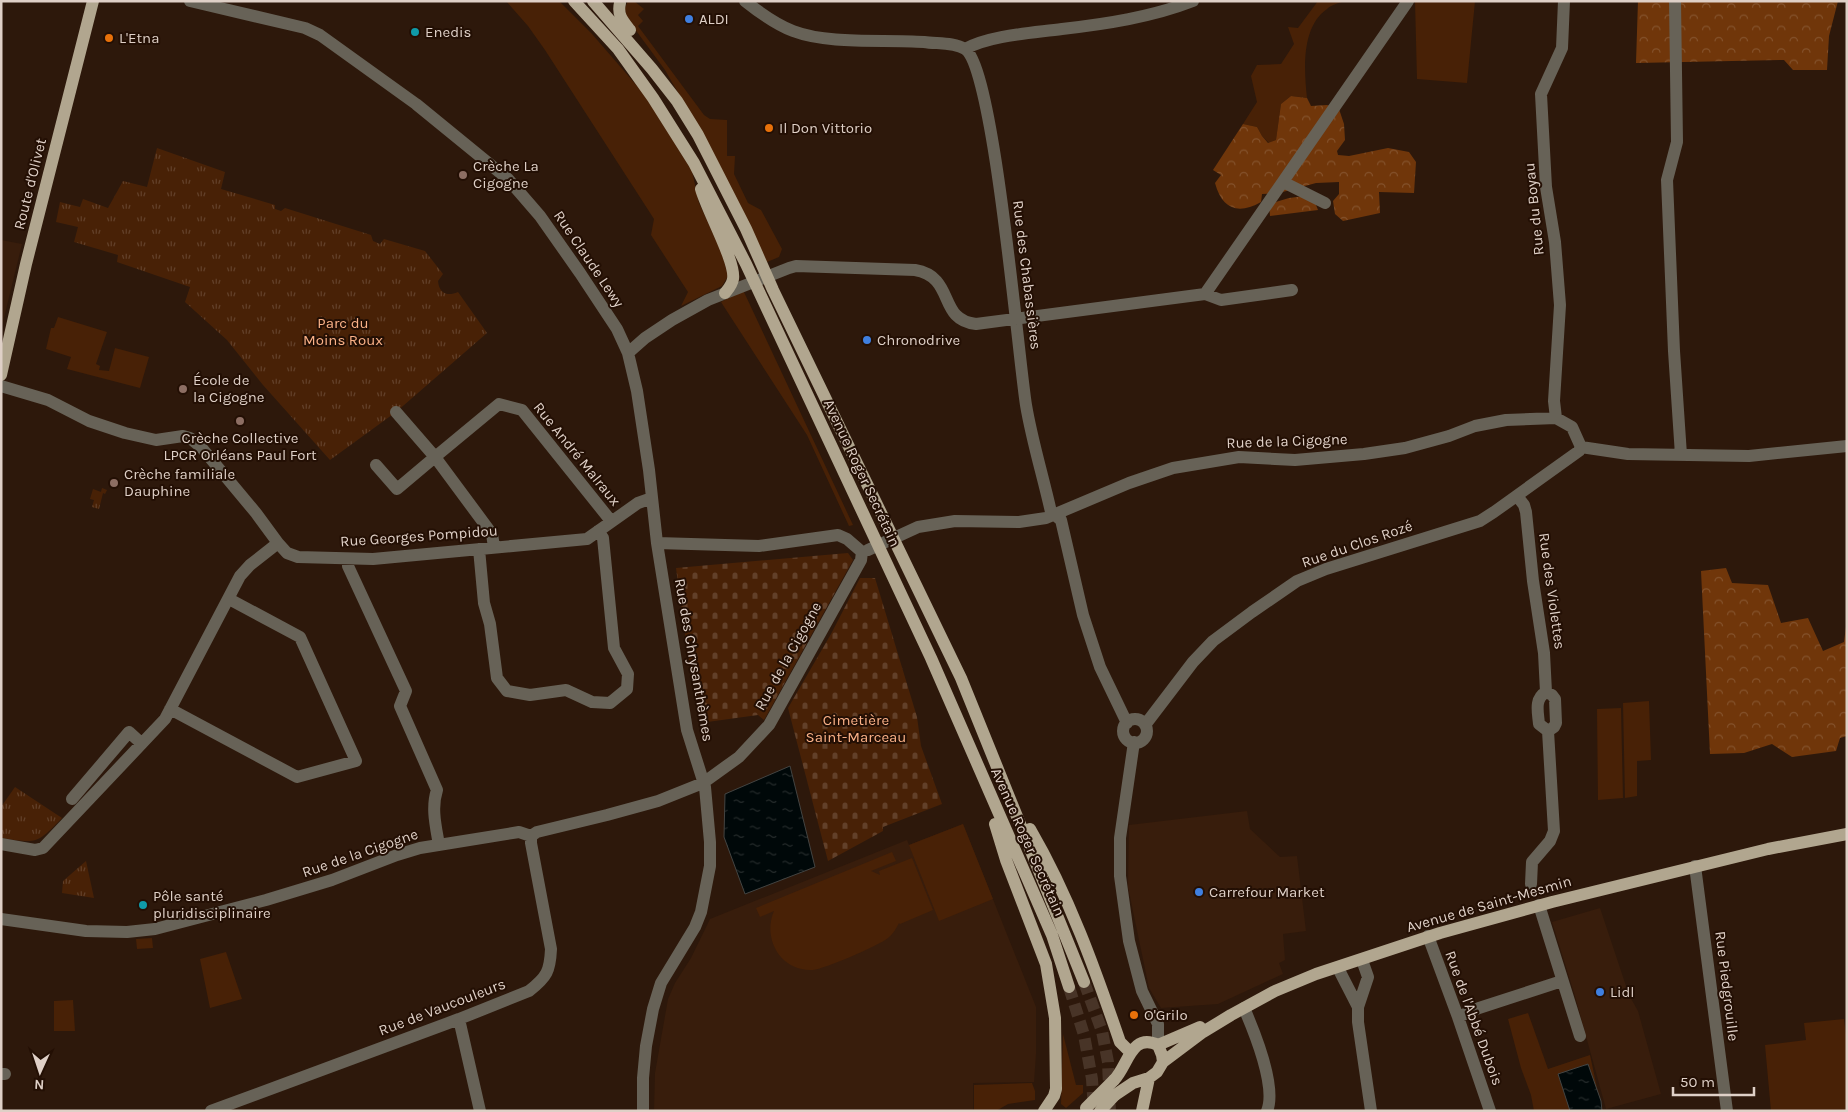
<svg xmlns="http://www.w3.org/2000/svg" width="1848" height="1112" font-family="Karla,sans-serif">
  <defs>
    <pattern id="forest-crowns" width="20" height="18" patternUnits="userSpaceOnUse" patternTransform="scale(1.25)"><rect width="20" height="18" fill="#70360a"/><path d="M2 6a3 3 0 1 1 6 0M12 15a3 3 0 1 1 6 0" fill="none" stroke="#84522c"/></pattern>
    <pattern id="cemetery-stones" width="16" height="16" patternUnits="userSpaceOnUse" patternTransform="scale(1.25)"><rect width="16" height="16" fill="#482106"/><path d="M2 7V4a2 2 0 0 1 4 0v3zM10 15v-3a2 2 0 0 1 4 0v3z" fill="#624029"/></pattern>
    <pattern id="park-tufts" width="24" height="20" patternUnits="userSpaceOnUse" patternTransform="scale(1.25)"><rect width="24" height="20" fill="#482106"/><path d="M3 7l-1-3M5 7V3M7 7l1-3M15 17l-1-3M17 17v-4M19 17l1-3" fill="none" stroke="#624029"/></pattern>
    <pattern id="water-ripples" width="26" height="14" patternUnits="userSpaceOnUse" patternTransform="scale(1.25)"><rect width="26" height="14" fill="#000809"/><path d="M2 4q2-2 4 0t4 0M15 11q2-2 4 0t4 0" fill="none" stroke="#252b2b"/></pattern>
  </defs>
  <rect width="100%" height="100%" fill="#2d180b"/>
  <path fill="#381d0c" d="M 1,240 L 22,244 L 1,330 Z
    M 1247,811 L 1250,829 L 1280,857 L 1297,856 L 1306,931 L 1283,934 L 1285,960 L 1279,963 L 1283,974 L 1218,1004 L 1161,1008 L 1149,988 L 1128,887 L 1129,825 Z
    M 963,824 L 1036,1007 L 1036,1054 L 1034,1082 L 973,1083 L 973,1111 L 654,1111 L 655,1073 L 668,999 L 675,983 L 691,958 L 710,919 L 907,840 L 909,845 Z
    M 1600,908 L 1629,995 L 1638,1011 L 1661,1094 L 1606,1109 L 1575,996 L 1552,922 Z"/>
  <path fill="#482106" d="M 506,1 L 559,1 L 592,34 L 644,94 L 692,171 L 699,203 L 722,253 L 728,276 L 722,286 L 681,306 L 688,292 L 651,235 L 654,219 L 545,50 L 528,26 Z
    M 628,1 L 634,1 L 644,9 L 638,15 L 643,21 L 638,26 L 704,115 L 710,119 L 727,120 L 727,156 L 735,156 L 734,174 L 748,203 L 761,210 L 782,249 L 779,257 L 767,262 L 699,129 L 665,70 L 626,17 L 625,8 Z
    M 1318,1 L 1345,1 C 1339,3 1331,5 1327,9 C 1301,27 1304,70 1307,98 L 1291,96 L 1281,104 L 1276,140 L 1269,143 L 1262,136 L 1257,127 L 1243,124 L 1257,102 L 1251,76 L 1257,65 L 1281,64 L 1294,44 L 1288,27 L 1298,28 Z
    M 1415,1 L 1475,1 L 1467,83 L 1417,79 Z
    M 743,290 L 853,525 L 849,526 L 807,435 L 721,302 Z
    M 58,317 L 107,332 L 96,364 L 100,366 L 99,370 L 109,371 L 115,348 L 149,357 L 140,388 L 67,369 L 71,357 L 46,349 L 51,328 L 54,328 Z
    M 1649,701 L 1651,760 L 1637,761 L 1637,796 L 1625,798 L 1623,703 Z
    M 1621,708 L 1623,798 L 1598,800 L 1597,709 Z
    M 963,824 L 993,899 L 939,921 L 909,845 Z
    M 892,852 L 896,861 L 871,871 L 880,875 L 879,871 L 912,858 L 933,910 L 900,924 L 899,923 C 896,929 893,934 888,938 C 878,946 824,969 813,970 C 781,972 762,939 774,911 L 760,917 L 756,908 Z
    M 152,938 L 153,948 L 137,949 L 136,939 Z
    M 226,952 L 242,999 L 210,1008 L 200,959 Z
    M 73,1000 L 75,1031 L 54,1031 L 54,1001 Z
    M 1528,1013 L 1548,1069 L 1590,1055 L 1602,1111 L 1534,1111 L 1531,1095 L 1521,1068 L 1508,1019 Z
    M 1844,1019 L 1847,1042 L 1847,1111 L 1771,1111 L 1765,1045 L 1806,1040 L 1804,1023 Z
    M 1063,1034 L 1076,1085 L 1083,1085 L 1083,1093 L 1066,1108 L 1061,1104 Z
    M 1032,1083 L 1035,1091 L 1035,1100 L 1008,1104 L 996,1111 L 974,1111 L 974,1085 Z"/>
  <path fill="url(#forest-crowns)" d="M 1638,1 L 1838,1 L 1829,36 L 1827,70 L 1793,70 L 1784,60 L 1636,63 Z
    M 1291,96 L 1307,98 L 1311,106 L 1327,105 L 1339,109 L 1344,124 L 1345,140 L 1337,151 L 1338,155 L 1349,156 L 1388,148 L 1409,152 L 1416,162 L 1414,193 L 1379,192 L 1380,213 L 1343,221 L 1335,214 L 1333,201 L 1339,194 L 1339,182 L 1316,183 L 1279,193 L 1262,194 L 1261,202 C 1238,215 1222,209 1215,183 L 1221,175 L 1213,170 L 1243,124 L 1257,127 L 1262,136 L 1268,143 L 1276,140 L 1281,104 Z
    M 1312,195 L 1318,210 L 1270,216 L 1269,204 L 1289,198 Z
    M 1726,568 L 1732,583 L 1768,585 L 1781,623 L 1808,618 L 1823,651 L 1844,642 L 1847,619 L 1847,736 L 1840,738 L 1836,751 L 1792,757 L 1772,744 L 1744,753 L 1710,754 L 1701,571 Z"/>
  <path fill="url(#cemetery-stones)" d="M 848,553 L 853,560 L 764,720 L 758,715 L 700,723 L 687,649 L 676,568 Z
    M 860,578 L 875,578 L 917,717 L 921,746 L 942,804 L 883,827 L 883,831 L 828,861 L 788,708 L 831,634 Z"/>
  <path fill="url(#park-tufts)" d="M 157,148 L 225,172 L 221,189 L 275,205 L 275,209 L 281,211 L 285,208 L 371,235 L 373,241 L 380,244 L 384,239 L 425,251 L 443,274 L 438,281 C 439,293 447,297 458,292 L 487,333 L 396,412 L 330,460 L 263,385 L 227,340 L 185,302 L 190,287 L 117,262 L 118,255 L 74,242 L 78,227 L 56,222 L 60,202 L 80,207 L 83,199 L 108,208 L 123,181 L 147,187 Z
    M 102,488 L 107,490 L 105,494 L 103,493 L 99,509 L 92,507 L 94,500 L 90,499 L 93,489 L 101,492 Z
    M 15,787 L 62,818 C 36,845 37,843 1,838 L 1,807 Z
    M 86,861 L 94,898 L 62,893 L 63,881 Z"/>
  <path fill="url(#water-ripples)" stroke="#434442" d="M 790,766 L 815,867 L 745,894 L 724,837 L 725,794 Z
    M 1588,1064 L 1601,1101 L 1602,1111 L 1570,1111 L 1558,1074 Z"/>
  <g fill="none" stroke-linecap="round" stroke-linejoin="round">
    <path stroke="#483427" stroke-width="12" stroke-dasharray="12 6" stroke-linecap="butt" d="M 1084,982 L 1102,1031 L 1108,1062 L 1110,1111
      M 1069,987 L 1084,1035 L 1092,1079 L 1094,1111"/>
    <path stroke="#676257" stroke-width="12" d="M 190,1 L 305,28 L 320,35 L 416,104 L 508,179 L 540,216 L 580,273 L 617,329 L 628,353 L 637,391 L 649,470 L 657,543 L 687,730 L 705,787 L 710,842 L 710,866 L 701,912 L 695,927 L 661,983 L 653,1009 L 646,1046 L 643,1078 L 643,1111
      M 745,1 C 760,13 775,24 793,31 C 830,45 883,39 924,42 C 936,44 954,42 965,49 C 994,67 1018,355 1026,405 C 1032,441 1043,476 1051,512 L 1061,520 L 1083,615 L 1100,667 L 1127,723
      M 1675,1 L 1677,142 L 1667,180 L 1674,351 L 1681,455
      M 965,49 C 990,35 1033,33 1062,29 C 1106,24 1152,17 1193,1
      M 1283,182 L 1325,203
      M 1205,294 L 1221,300 L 1292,290
      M 628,353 L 645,338 L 672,320 L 708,300 L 789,268 L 796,266 L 915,270 C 956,277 937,320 976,324 L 1205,294 L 1408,1
      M 1,386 L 48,400 L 89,421 L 125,433 L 156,440 L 183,436 L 190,438 L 201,447 L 256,513 L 278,543 L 287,553 L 298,557 L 373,559 L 587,539 L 638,503 L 652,498
      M 1556,418 L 1554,401 L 1560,305 L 1555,242 L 1546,187 L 1541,94 L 1562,48 L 1564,1
      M 1581,447 L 1628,454 L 1749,456 L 1847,446
      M 376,465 L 397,489 L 435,457 L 396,412
      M 1517,496 L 1524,505 L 1526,512 L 1533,581 L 1544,653 L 1546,692
      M 657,543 L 759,546 L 838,535 L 847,539 L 862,552
      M 494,547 L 492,534 L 435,457 L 499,404 L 522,410 L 611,521
      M 479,549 L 484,603 L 490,624 L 497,678 L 507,691 L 530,695 L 566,690 L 592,702 L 610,703 L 627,689 L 628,674 L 614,648 L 603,538 L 598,531
      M 868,550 L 918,527 L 955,521 L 1019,522 L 1046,518 L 1129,483 L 1173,468 L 1239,457 L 1295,460 L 1364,454 L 1405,448 L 1449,436 L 1475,426 L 1506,420 L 1556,418 L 1572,427 L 1581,447
      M 348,559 L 348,566 L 406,691 L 400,706 L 437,790 C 431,808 436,827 439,845
      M 1546,692 C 1534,699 1538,712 1539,724 L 1548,731
      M 1546,692 L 1552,695 L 1555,699 L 1556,723 L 1554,727 L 1548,731
      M 170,709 L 297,777 L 356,761 L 300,637 L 229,599
      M1123 731a12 12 0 1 1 24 0a12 12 0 1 1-24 0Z
      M 1145,725 L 1193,662 L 1213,641 L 1252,612 L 1297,581 L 1326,569 L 1480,521 L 1494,512 L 1579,451 L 1581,447
      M 1134,742 L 1120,838 L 1120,876 L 1129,941 L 1142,991 L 1158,1024 L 1158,1045
      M 72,799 L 129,732 L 141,743
      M 1,844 L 35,850 L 43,848 L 165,719 L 240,576 L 250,565 L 278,543
      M 1695,866 L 1727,1111
      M 1531,884 L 1532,862 L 1550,841 L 1554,831 L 1548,731
      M 1539,905 L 1580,1036
      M 1,919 L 86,931 L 127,932 L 155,929 L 266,900 L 332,880 L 397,855 L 420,848 L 519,832 L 531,836 L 537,832 L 607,815 L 658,801 L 703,783 L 739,757 L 769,725 L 861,560 L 862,552
      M 1428,936 L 1458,1017 L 1490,1111
      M 1362,960 L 1368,977 L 1358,1007 L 1358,1022 L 1371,1111
      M 1338,968 L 1358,1007
      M 1244,1008 C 1254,1031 1277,1087 1267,1111
      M 1458,1017 L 1479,1008 L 1562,981
      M 459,1019 L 480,1111
      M 1,1074 L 5,1074
      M 211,1111 L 459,1019 L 529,991 C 547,977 550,971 551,949 L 531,843 L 531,836"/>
    <path stroke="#b1a68f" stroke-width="12" d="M 574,1 L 618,49 L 653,98 L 694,163 L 746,264 L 931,658 L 1052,935 L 1069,987
      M 593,1 L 652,69 L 677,101 L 698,135 L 746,229 L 773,290 L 961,678 L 1084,982
      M 620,3 C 617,15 623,21 630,30
      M 701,189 C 707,211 736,262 733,279 C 732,285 729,288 725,293
      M 1,375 L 26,264 L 93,1
      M 995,824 L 1006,860 L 1046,964 L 1055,1018 L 1056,1089 L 1054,1096 L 1044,1111
      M 1030,829 C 1069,896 1095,969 1120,1042 L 1130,1052
      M 1158,1045 L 1200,1027
      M 1114,1080 C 1128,1066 1131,1032 1158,1045 L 1162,1055 L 1163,1062
      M 1115,1095 L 1133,1083 L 1149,1078 L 1157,1072 L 1163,1062 L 1203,1032 L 1231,1015 L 1275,991 L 1316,974 L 1440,933 L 1552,902 L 1768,849 L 1847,834
      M 1142,1111 L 1149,1078"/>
    <path stroke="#b1a68f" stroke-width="12" d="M 1086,1108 L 1114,1080
      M 1100,1111 L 1115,1095"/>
  </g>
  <g fill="#3f7fe0" stroke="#230f04" stroke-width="2">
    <circle cx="689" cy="19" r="5"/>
    <circle cx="867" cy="340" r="5"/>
    <circle cx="1199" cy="892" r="5"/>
    <circle cx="1600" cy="992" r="5"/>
  </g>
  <g fill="#0f9aa8" stroke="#230f04" stroke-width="2">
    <circle cx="415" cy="32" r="5"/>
    <circle cx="143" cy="905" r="5"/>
  </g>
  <g fill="#e8710a" stroke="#230f04" stroke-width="2">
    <circle cx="109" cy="38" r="5"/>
    <circle cx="769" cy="128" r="5"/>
    <circle cx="1134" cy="1015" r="5"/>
  </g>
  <g fill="#8d6e63" stroke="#230f04" stroke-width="2">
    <circle cx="463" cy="175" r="5"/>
    <circle cx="183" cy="389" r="5"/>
    <circle cx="240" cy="421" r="5"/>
    <circle cx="114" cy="483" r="5"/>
  </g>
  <g text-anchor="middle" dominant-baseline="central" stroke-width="4" stroke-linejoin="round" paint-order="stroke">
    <g font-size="15" fill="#dfd0c7" stroke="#230f04" text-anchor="start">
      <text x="699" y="19">ALDI</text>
      <text x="425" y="32">Enedis</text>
      <text x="119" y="38">L'Etna</text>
      <text x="779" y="128">Il Don Vittorio</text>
      <text x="473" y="166">Crèche La<tspan x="473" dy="17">Cigogne</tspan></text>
      <text x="877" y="340">Chronodrive</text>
      <text x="193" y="380">École de<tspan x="193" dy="17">la Cigogne</tspan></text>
      <text x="240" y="438" text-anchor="middle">Crèche Collective<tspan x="240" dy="17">LPCR Orléans Paul Fort</tspan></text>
      <text x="124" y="474">Crèche familiale<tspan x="124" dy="17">Dauphine</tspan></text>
      <text x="1209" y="892">Carrefour Market</text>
      <text x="153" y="896">Pôle santé<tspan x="153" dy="17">pluridisciplinaire</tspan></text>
      <text x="1610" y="992">Lidl</text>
      <text x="1144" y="1015">O'Grilo</text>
    </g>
    <g font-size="15" fill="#dfd0c7" stroke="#230f04">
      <text transform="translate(30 184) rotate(-76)">Route d'Olivet</text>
      <text transform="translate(1534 209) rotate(-96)">Rue du Boyau</text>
      <text transform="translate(589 259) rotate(56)">Rue Claude Lewy</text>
      <text transform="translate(1027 275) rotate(83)">Rue des Chabassières</text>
      <text transform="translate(1287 441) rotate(-2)">Rue de la Cigogne</text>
      <text transform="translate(577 454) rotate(51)">Rue André Malraux</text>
      <text transform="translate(862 473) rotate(65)">Avenue Roger Secrétain</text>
      <text transform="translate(419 536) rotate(-4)">Rue Georges Pompidou</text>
      <text transform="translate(1357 544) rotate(-19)">Rue du Clos Rozé</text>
      <text transform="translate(1552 591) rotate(82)">Rue des Violettes</text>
      <text transform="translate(788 656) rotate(-61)">Rue de la Cigogne</text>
      <text transform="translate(694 660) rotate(80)">Rue des Chrysanthèmes</text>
      <text transform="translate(1028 842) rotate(66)">Avenue Roger Secrétain</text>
      <text transform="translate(360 853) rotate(-19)">Rue de la Cigogne</text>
      <text transform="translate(1489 904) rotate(-16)">Avenue de Saint-Mesmin</text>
      <text transform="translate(1727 986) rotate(83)">Rue Piedgrouille</text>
      <text transform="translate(442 1007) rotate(-21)">Rue de Vaucouleurs</text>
      <text transform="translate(1474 1018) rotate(70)">Rue de l'Abbé Dubois</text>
    </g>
    <g font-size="15" fill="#fbb288" stroke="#230f04">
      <text x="343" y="323">Parc du<tspan x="343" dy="17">Moins Roux</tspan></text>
      <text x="856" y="720">Cimetière<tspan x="856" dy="17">Saint-Marceau</tspan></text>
    </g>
  </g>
  <rect width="1848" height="1112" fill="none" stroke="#dfd0c7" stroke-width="5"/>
  <g transform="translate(40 1072) rotate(183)" stroke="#230f04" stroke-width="4" paint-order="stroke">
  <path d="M0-4L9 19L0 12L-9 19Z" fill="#dfd0c7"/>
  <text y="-8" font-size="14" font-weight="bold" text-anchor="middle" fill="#dfd0c7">N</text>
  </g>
  <path d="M1673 1087v8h81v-8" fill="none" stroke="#dfd0c7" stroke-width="2.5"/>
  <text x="1680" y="1087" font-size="15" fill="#dfd0c7" stroke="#230f04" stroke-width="4" paint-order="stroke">50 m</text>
</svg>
